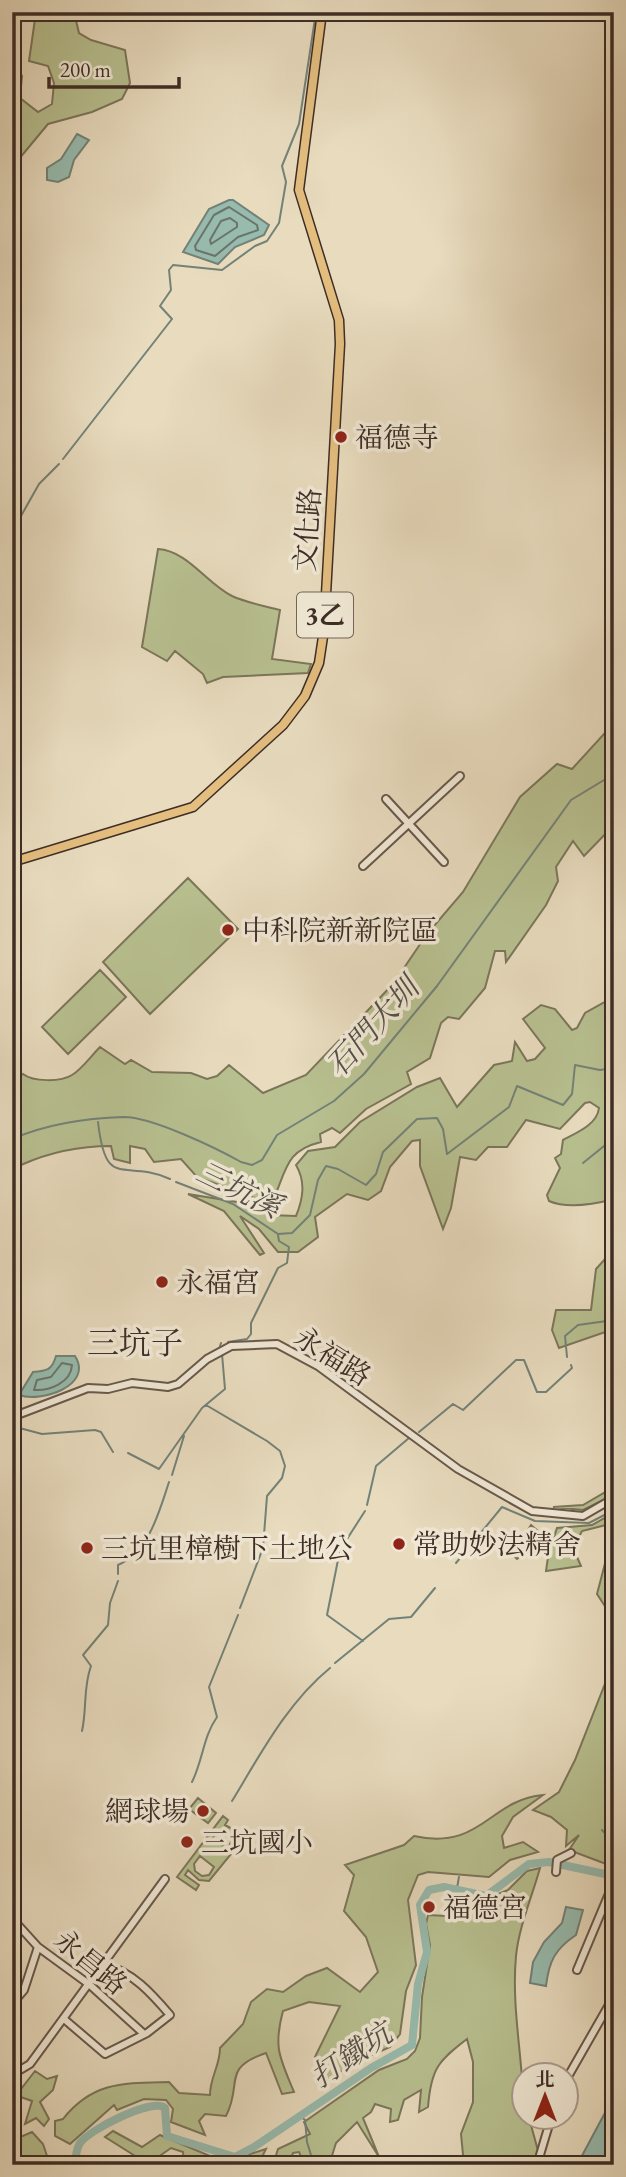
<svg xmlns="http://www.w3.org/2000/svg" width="626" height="2177" font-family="'EB Garamond','Noto Serif TC',serif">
  <rect width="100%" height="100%" fill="#e8dbbe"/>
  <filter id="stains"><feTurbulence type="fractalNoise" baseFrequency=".00286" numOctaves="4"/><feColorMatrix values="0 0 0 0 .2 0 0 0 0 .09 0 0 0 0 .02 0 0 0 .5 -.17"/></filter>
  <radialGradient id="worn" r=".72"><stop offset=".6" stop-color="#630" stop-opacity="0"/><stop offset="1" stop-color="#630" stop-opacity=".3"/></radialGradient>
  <path fill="#b8c090" stroke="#7b765b" stroke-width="2" fill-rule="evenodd" d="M 36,12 L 74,12 L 79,33 L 91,40 L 125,50 L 130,83 L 122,99 L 92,112 L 48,124 L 14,165 L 12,78 L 22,76 L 20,98 L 38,112 L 52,104 L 54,83 L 48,66 L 29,61 Z
    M 158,549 C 188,551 206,583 232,596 C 247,603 265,606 280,610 L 272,659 L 311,664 L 308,673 L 223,677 L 207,683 L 203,674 L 175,651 L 167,661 L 142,647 Z
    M 614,723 L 614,825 L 584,856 L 573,841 L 556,867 L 558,881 L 546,905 L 506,962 L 505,951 L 495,951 L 485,988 L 459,1019 L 448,1017 L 441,1023 L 430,1058 L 407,1072 L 411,1084 L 366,1109 L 340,1133 L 332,1128 L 320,1134 L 321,1142 C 288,1150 287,1166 275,1196 L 268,1195 L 263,1201 L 197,1177 L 181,1159 L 154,1162 L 145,1149 L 130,1146 L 130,1163 L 114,1159 L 111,1146 C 79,1146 50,1152 21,1165 L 20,1178 L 12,1180 L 12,1079 L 23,1074 C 33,1082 61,1082 72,1075 C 82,1069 91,1056 100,1047 L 125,1064 L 131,1060 L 152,1072 L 191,1073 L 207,1079 L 217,1076 L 229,1065 L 263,1093 L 306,1075 L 393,984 L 427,934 L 463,892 L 520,797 L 557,764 L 572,769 Z
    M 188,878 L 238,929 L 150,1014 L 103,962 Z
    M 100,970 L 126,997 L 68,1054 L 42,1027 Z
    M 612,998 L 614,1199 C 595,1204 567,1209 549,1201 L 547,1195 L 560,1168 L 555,1158 L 561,1154 L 563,1140 C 576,1133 597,1125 599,1108 L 590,1102 L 585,1103 L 560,1129 L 526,1120 L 507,1147 L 488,1147 L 476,1160 L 460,1157 L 451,1208 L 443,1229 L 420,1166 L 420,1140 L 412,1141 L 390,1167 L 381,1191 L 368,1200 L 347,1194 L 315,1217 L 318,1237 L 298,1252 L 278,1252 L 259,1229 L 240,1216 L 264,1253 L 260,1255 L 224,1211 L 188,1194 L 249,1204 L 268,1215 L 296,1216 C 303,1199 306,1182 296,1165 L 308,1151 L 335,1147 L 360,1122 L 417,1087 L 440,1078 L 457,1107 L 494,1065 L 512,1061 L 515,1042 L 527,1061 L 535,1059 L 545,1048 L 523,1019 L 541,1005 L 555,1009 L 572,1030 L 577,1028 L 585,1013 Z
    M 614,1249 L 614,1329 L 559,1348 L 552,1330 L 556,1310 L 591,1310 L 596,1269 Z
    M 614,1487 L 614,1495 L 583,1510 L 553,1507 L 583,1505 Z
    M 610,1515 L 614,1515 L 614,1523 L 582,1531 L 573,1548 L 581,1566 L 546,1571 L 549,1550 L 531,1549 L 517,1559 L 512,1554 L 531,1525 L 546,1538 L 554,1537 L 557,1528 L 592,1525 Z
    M 614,1529 L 614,1620 L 597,1594 Z
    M 614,1632 L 614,1867 L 569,1850 L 579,1835 L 566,1846 L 567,1830 L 551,1817 L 533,1810 L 559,1792 L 575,1760 L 608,1676 Z
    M 543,1795 L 513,1817 L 502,1836 L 504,1848 L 523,1842 L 538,1852 L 510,1860 L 489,1877 L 428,1872 L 418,1875 L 408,1900 L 416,1965 L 406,1991 L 400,2034 L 390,2047 L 352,2064 L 320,2085 L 315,2057 L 340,2006 L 309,2002 L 283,2011 C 273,2048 280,2058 294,2092 L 282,2094 L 266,2053 C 221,2068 243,2083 226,2116 L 205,2114 L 199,2121 L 205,2135 L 171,2122 L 173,2109 L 166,2100 L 144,2099 L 117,2110 L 114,2105 L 70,2144 L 55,2136 L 55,2121 L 63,2119 C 93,2081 125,2083 169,2082 L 179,2093 L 210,2095 C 210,2077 220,2066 220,2048 L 243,2024 L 251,2002 L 267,1989 L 283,1992 L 306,1976 L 327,1968 L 360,1992 L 378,1972 L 366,1937 L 344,1911 L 354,1875 L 345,1865 L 404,1845 L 414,1836 C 481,1851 489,1800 543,1795 Z
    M 198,1798 L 216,1813 L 208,1823 L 189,1809 Z
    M 223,1816 L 228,1820 L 225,1825 L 236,1831 L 240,1843 L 209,1881 L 199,1880 L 188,1870 L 185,1875 L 199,1885 L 196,1890 L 177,1877 ZM 224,1830 L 233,1837 L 228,1849 L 213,1838 L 217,1831 ZM 200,1856 L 214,1867 L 209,1875 L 202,1876 L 195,1871 L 194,1864 Z
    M 540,1868 C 532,1897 519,1926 516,1956 C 511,2009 524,2064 524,2118 L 529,2118 L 542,2165 L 464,2165 L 461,2134 L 473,2102 L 473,2062 L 467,2039 C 438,2061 431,2069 428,2107 L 419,2112 L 421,2090 L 404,2100 L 398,2120 L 390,2122 L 391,2109 L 375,2104 L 371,2112 L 363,2118 L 379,2157 L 357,2122 L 336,2143 L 329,2165 L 305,2165 L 299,2152 L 293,2153 L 288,2165 L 273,2165 L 278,2149 L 310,2134 L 304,2122 L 379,2070 L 407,2059 L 415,2051 L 420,2038 L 422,1997 L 430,1945 L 426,1924 L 428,1915 L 447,1916 L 471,1910 L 481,1901 L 508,1890 L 527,1871 Z
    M 35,2071 L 47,2079 L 57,2076 L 53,2090 L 40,2102 L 49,2119 L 44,2126 L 36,2118 L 25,2124 L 32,2101 L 12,2094 L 12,2089 L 21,2089 Z
    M 12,2129 L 18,2138 L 32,2132 L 43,2144 L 50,2165 L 39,2165 L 37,2160 L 12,2165 Z
    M 113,2131 L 142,2147 L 160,2135 L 224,2162 L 266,2149 L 258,2165 L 184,2165 L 183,2152 L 171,2148 L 148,2164 L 105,2137 Z"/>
  <path fill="#97bbae" stroke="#738278" stroke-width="2" d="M 77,134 L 89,140 L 74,160 L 69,177 L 58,182 L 47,180 L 47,168 L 61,159 Z
    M 229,200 L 233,200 L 269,225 L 264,235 L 235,247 L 218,264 L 183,252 L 209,209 Z
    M 56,1356 L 75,1356 C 94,1386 40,1403 19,1395 L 33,1372 C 47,1371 52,1370 56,1356 Z
    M 566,1907 L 583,1910 L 576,1935 C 555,1949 549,1961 546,1986 L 530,1983 L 533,1962 L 544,1942 L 562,1923 Z
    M 614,2096 L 614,2165 L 577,2165 Z"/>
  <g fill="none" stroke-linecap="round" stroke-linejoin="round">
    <path stroke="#6a746a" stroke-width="2" d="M 229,207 L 257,225 L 258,230 L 238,237 L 215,256 L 196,250 L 195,246 L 214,215 Z
      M 230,218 L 237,223 L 237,227 L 211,244 L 210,240 L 221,221 Z
      M 62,1363 L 72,1365 C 71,1383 49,1391 34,1390 L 37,1380 L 51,1377 Z"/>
    <path stroke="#738278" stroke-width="2" d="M 63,459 L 172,319 L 160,306 L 171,290 L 169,270 L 173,265 L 222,270 L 255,246 L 267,241 L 279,223 L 286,182 L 282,166 L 299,124 L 316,12
      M 12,532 L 39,484 L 59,464
      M 98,1122 C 106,1192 123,1158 170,1179
      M 12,1139 C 47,1124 87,1118 124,1117 C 152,1117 216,1148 241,1162 L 252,1165 L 262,1160 L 277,1135 L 334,1101 L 364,1074 L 437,986 L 571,800 L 614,774
      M 583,1163 L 614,1138
      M 176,1182 L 233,1204 L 278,1234 L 292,1233 L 310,1215 L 318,1180 L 326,1166 L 338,1169 L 366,1185 L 376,1174 L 383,1152 L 417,1119 L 437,1118 L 443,1129 L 447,1154 L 509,1107 L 517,1086 L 563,1105 L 572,1094 L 575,1065 L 600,1070 L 614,1068
      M 614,1267 L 609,1283 L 614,1296
      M 228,1342 L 247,1339 L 251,1334 L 251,1323 L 278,1268 L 287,1263 L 289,1247 L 279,1241 L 278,1235
      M 220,1346 L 221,1343
      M 567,1357 L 565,1336 L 578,1325 L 614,1320
      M 206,1405 L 267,1441 L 280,1451 L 285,1466 L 282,1478 L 267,1496 L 263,1548 L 240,1608
      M 12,1426 L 42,1434 L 95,1430 L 101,1432 L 113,1452
      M 419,1432 L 453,1404 L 463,1410 L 516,1360 L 524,1360 L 537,1392 L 546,1392 L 572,1368 L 571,1365
      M 128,1453 L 159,1469 L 202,1408 L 225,1389 L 222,1354
      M 172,1475 L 184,1436
      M 367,1505 L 376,1466 L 409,1438
      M 456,1563 L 502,1507 L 535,1521 L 589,1523 L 614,1510
      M 118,1574 L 118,1565 C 149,1552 159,1512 169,1482
      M 363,1641 L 327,1615 L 340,1550 L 365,1511
      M 335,1663 L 389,1619 L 411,1617 L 435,1588
      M 82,1731 C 87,1709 83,1687 91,1666 L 83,1655 L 108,1625 L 110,1603 L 118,1581
      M 192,1782 C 203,1760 203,1737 217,1717 L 209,1687 L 238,1615
      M 232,1801 C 260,1755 287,1703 330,1668
      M 602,1830 L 614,1843
      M 453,1910 L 459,1877
      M 300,2116 L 305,2120 L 307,2142 L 314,2165"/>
    <path stroke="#97bbae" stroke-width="8" d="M 74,2165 C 76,2158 76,2149 80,2143 C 89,2130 153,2097 165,2108 L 167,2136 L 235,2157 L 254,2147 L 371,2068 L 412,2045 L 418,1984 L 427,1952 L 420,1905 L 429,1890 L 444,1887 L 486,1896 L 529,1864 L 549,1862 L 614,1876"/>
    <defs>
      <path id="minor" d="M 386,799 L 444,862
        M 363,866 L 460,776
        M 12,1417 L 88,1388 L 108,1389 L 132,1383 L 168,1387 L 178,1384 L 207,1359 L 231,1346 L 277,1344 L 318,1366 L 458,1469 L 532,1511 L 583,1516 L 614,1498
        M 556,1872 L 557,1860 L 571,1853
        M 12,1925 L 19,1926 L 38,1947 L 90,1985 L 144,2034
        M 577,1970 L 608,1896 L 614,1894
        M 12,2004 L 24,1990 L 38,1947
        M 64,2019 L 105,2054 L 147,2033 L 170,2015 C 152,1994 132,1971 104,1965
        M 12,2064 L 20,2070 L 30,2064 L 165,1879
        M 566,2080 L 614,1996
        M 537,2165 L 551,2118"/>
      <path id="major" d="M 12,862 L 193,807 L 283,725 L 305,696 L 319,663 L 324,630 L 340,344 L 339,320 L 299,190 L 322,12
        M 12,1721 L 12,1723"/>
    </defs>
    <use href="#minor" stroke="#68584c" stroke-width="10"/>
    <use href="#major" stroke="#3e2d26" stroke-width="11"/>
    <use href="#minor" stroke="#f0e8d5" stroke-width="6"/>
    <use href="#major" stroke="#e4be7f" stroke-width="8"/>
  </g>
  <g fill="#8f2418" stroke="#f0e8d5" stroke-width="2.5">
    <circle cx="341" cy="437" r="7"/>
    <circle cx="228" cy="930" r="7"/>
    <circle cx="162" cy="1282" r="7"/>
    <circle cx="399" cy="1544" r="7"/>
    <circle cx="87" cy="1548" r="7"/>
    <circle cx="203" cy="1811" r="7"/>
    <circle cx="187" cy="1842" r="7"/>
    <circle cx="429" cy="1907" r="7"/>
  </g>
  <g text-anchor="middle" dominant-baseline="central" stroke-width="7" stroke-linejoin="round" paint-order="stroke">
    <rect fill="#f0e8d5" stroke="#73655a" stroke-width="2" x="297" y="592.5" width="56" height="45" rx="5"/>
    <g font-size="26" font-weight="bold" fill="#3e2d26">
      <text x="325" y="615">3乙</text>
    </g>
    <g font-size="28" fill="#3e2d26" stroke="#f0e8d5" text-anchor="start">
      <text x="355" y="437">福德寺</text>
      <text x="242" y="930">中科院新新院區</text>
      <text x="176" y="1282">永福宮</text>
      <text x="413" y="1544">常助妙法精舍</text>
      <text x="101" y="1548">三坑里樟樹下土地公</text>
      <text x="189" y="1811" text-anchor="end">網球場</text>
      <text x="201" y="1842">三坑國小</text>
      <text x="443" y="1907">福德宮</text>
    </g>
    <g font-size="28" fill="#3e2d26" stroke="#f0e8d5">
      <text transform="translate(307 530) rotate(-86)">文化路</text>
      <text transform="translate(333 1356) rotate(32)">永福路</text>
      <text transform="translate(91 1962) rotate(39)">永昌路</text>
    </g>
    <g font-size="30" font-style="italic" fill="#545048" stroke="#f0e8d5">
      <text transform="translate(372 1027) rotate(-48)">石門大圳</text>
      <text transform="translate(239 1189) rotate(26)">三坑溪</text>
      <text transform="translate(351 2055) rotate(-34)">打鐵坑</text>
    </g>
    <g font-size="32" fill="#3e2d26" stroke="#f0e8d5">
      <text x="135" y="1343">三坑子</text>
    </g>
  </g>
  <rect width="626" height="2177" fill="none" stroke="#e8dbbe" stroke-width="42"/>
  <rect x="14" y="14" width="598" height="2149" fill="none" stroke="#3e2d26" stroke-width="3.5"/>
  <rect x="21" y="21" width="584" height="2135" fill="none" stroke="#3e2d26" stroke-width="2"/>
  <g transform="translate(545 2096)"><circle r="33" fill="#f0e8d5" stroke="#a99d8f" stroke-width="2"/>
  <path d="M0-5L12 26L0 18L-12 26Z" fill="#8f2418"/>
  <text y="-10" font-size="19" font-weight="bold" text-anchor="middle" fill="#3e2d26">北</text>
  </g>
  <path d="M49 77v10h130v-10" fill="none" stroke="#3e2d26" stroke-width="3.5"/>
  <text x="60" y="77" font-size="21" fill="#3e2d26" stroke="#f0e8d5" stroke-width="5" paint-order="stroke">200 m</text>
  <rect width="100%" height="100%" filter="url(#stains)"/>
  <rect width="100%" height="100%" fill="url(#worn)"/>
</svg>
